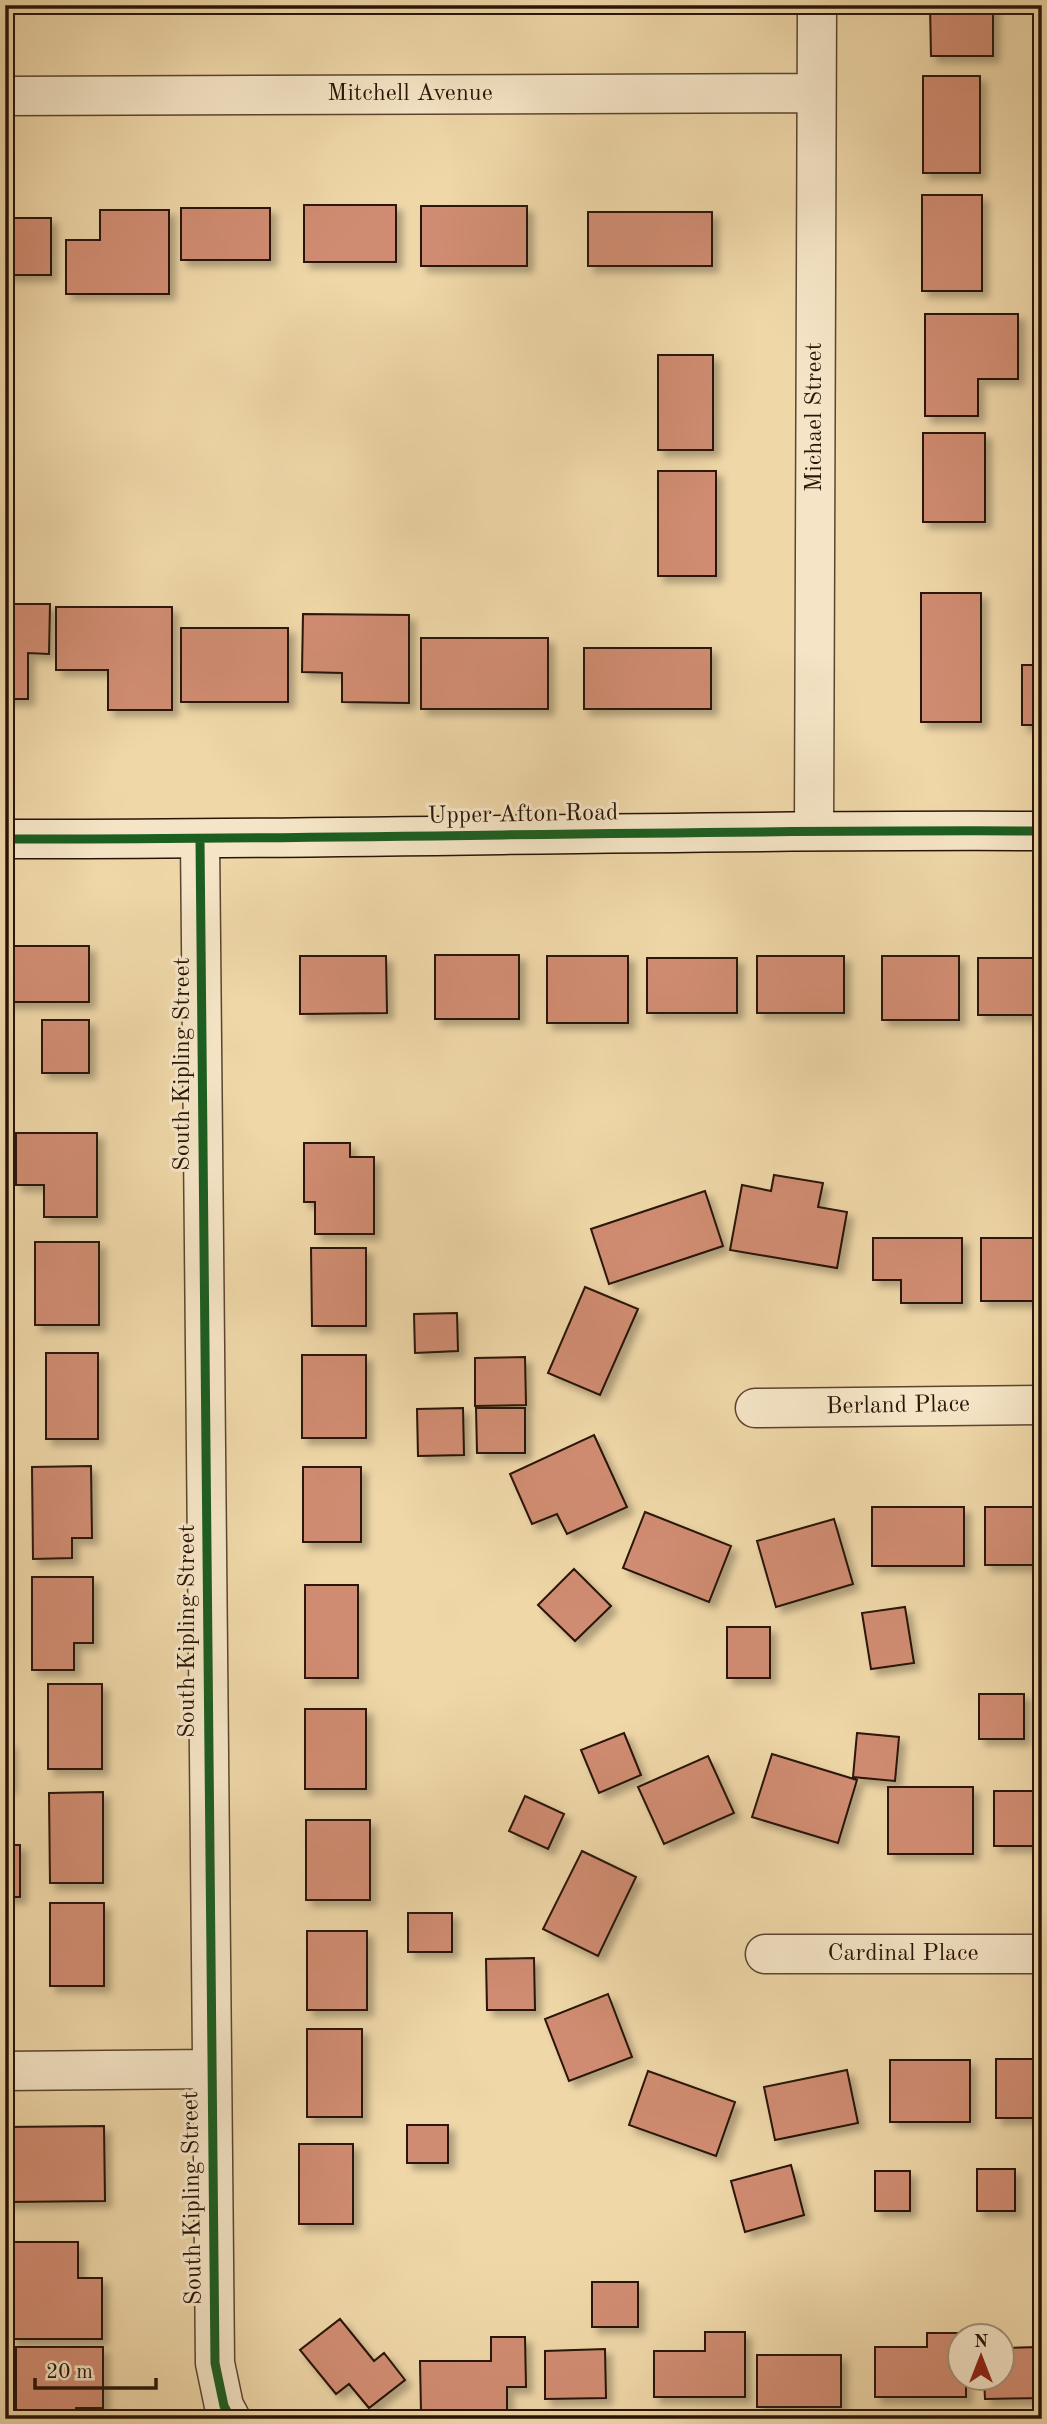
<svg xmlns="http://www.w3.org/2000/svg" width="1047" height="2424" font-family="'Old Standard TT',serif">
  <defs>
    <filter id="shadow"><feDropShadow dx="6" dy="6" stdDeviation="3.5" flood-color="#0004"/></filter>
  </defs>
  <rect width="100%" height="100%" fill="#efd7a8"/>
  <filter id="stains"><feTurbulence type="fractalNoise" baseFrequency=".00286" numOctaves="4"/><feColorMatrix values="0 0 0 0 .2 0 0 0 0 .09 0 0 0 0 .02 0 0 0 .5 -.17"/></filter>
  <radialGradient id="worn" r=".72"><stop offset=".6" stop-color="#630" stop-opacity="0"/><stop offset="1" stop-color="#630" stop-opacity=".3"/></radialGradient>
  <path fill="#d08c72" stroke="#291407" stroke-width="2" filter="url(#shadow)" d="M 930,5 L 993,5 L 993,56 L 931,56 Z
    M 923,76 L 980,76 L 980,173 L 923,173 Z
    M 922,195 L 982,195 L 982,291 L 922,291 Z
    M 304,205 L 396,205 L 396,262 L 304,262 Z
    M 421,206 L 527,206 L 527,266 L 421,266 Z
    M 181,208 L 270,208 L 270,260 L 181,260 Z
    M 100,210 L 169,210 L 169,294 L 66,294 L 66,240 L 100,240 Z
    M 588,212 L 712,212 L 712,266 L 588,266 Z
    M 5,218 L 51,218 L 51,275 L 5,275 Z
    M 925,314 L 1018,314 L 1018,379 L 978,379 L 978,416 L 925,416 Z
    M 658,355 L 713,355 L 713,450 L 658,450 Z
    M 923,433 L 985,433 L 985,522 L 923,522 Z
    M 658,471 L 716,471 L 716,576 L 658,576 Z
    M 921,593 L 981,593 L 981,722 L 921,722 Z
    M 5,604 L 50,604 L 49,654 L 28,653 L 28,699 L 5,699 Z
    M 56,607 L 172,607 L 172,710 L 108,710 L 108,670 L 56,670 Z
    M 303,614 L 409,615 L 409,703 L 342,702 L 342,673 L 302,672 Z
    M 181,628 L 288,628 L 288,702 L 181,702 Z
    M 421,638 L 548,638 L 548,709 L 421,709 Z
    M 584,648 L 711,648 L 711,709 L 584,709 Z
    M 1022,665 L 1042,665 L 1042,725 L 1022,725 Z
    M 6,946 L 89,946 L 89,1002 L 6,1002 Z
    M 435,955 L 519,955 L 519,1019 L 435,1019 Z
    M 300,956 L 386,956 L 387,1013 L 300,1014 Z
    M 547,956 L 628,956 L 628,1023 L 547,1023 Z
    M 757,956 L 844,956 L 844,1013 L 757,1013 Z
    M 882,956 L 959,956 L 959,1020 L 882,1020 Z
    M 647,958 L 737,958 L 737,1013 L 647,1013 Z
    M 978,958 L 1042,958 L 1042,1015 L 978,1015 Z
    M 42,1020 L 89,1020 L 89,1073 L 42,1073 Z
    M 16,1133 L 97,1133 L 97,1217 L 44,1217 L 44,1185 L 16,1185 Z
    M 304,1143 L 350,1143 L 350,1157 L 374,1157 L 374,1234 L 315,1234 L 315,1202 L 304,1202 Z
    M 774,1175 L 823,1183 L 818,1207 L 847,1212 L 837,1268 L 730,1250 L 742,1185 L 771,1191 Z
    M 705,1191 L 723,1246 L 609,1284 L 591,1229 Z
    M 873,1238 L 962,1238 L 962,1303 L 901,1303 L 901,1280 L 873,1280 Z
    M 981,1238 L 1042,1238 L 1042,1301 L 981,1301 Z
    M 35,1242 L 99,1242 L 99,1325 L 35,1325 Z
    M 311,1248 L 366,1248 L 366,1326 L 312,1326 Z
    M 585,1287 L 638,1309 L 600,1395 L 548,1373 Z
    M 457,1313 L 458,1351 L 415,1353 L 414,1314 Z
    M 46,1353 L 98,1353 L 98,1439 L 46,1439 Z
    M 302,1355 L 366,1355 L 366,1438 L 302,1438 Z
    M 525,1357 L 526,1405 L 475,1406 L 475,1358 Z
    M 463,1408 L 464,1455 L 418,1456 L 417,1409 Z
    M 476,1408 L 525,1408 L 525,1453 L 477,1453 Z
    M 594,1435 L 627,1507 L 567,1534 L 557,1514 L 532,1524 L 510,1474 Z
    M 91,1466 L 92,1538 L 72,1538 L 72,1558 L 33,1559 L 32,1467 Z
    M 303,1467 L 361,1467 L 361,1542 L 303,1542 Z
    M 872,1507 L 964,1507 L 964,1566 L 872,1566 Z
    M 985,1507 L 1042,1507 L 1042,1565 L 985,1565 Z
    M 645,1512 L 731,1546 L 709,1602 L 623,1568 Z
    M 834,1519 L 853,1584 L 776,1607 L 757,1541 Z
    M 574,1569 L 611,1606 L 575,1641 L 538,1605 Z
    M 32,1577 L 93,1577 L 93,1643 L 74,1643 L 74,1670 L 32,1670 Z
    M 305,1585 L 358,1585 L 358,1678 L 305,1678 Z
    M 905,1607 L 914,1663 L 871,1669 L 862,1613 Z
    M 727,1627 L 770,1627 L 770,1678 L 727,1678 Z
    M 48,1684 L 102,1684 L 102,1769 L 48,1769 Z
    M 979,1694 L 1024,1694 L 1024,1739 L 979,1739 Z
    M 305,1709 L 366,1709 L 366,1789 L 305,1789 Z
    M 624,1733 L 641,1775 L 599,1793 L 581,1750 Z
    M 857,1733 L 899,1737 L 895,1781 L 853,1777 Z
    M 5,1743 L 10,1743 L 10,1787 L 5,1787 Z
    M 772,1754 L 857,1780 L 838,1843 L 752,1817 Z
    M 708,1756 L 734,1813 L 664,1844 L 638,1787 Z
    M 888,1787 L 973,1787 L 973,1854 L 888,1854 Z
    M 994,1791 L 1042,1791 L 1042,1846 L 994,1846 Z
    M 103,1792 L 103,1883 L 50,1883 L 49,1793 Z
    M 525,1796 L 564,1814 L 548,1849 L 509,1831 Z
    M 306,1820 L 370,1820 L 370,1900 L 306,1900 Z
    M 5,1845 L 20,1845 L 20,1897 L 5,1897 Z
    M 582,1851 L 636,1877 L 598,1956 L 543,1929 Z
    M 50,1903 L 104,1903 L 104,1986 L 50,1986 Z
    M 408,1913 L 452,1913 L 452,1952 L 408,1952 Z
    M 307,1931 L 367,1931 L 367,2010 L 307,2010 Z
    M 534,1958 L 535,2010 L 487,2010 L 486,1959 Z
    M 608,1994 L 632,2057 L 569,2081 L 545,2019 Z
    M 307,2029 L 362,2029 L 362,2117 L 307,2117 Z
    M 996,2059 L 1042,2059 L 1042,2118 L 996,2118 Z
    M 890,2060 L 970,2060 L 970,2122 L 890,2122 Z
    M 847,2070 L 858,2123 L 775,2140 L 764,2087 Z
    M 648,2071 L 735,2102 L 716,2156 L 629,2125 Z
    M 407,2125 L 448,2125 L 448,2163 L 407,2163 Z
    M 104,2126 L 105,2201 L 5,2202 L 5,2127 Z
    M 299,2144 L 353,2144 L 353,2224 L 299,2224 Z
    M 791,2165 L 804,2215 L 745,2232 L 731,2181 Z
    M 977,2169 L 1015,2169 L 1015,2211 L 977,2211 Z
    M 875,2171 L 910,2171 L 910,2211 L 875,2211 Z
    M 11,2242 L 78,2242 L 78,2278 L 102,2278 L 102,2339 L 11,2339 Z
    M 592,2282 L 638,2282 L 638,2327 L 592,2327 Z
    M 340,2319 L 374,2361 L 384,2353 L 405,2380 L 369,2408 L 349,2384 L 336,2394 L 300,2350 Z
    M 1040,2331 L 1042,2331 L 1042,2398 L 985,2399 L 984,2378 L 1002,2378 L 1002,2348 L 1040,2347 Z
    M 705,2332 L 745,2332 L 745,2397 L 654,2397 L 654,2351 L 705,2351 Z
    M 927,2333 L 966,2333 L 966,2336 L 960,2336 L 960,2378 L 966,2378 L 966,2397 L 875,2397 L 875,2347 L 927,2347 Z
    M 491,2337 L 525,2337 L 526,2387 L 507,2387 L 507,2410 L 421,2412 L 420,2361 L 491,2361 Z
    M 16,2347 L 103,2347 L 103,2408 L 76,2408 L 76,2419 L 16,2419 Z
    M 605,2349 L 606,2398 L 545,2399 L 545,2351 Z
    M 757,2355 L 841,2355 L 841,2407 L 757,2407 Z"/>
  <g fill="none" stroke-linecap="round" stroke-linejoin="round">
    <defs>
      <path id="street" d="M 5,96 L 815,93
        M 814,830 L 817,5
        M 200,840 L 215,2363 L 224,2406 L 231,2419
        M 755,1408 L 1042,1405
        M 765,1954 L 1042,1954
        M 5,2071 L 210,2069"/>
      <path id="secondary" d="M 5,839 C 351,840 696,829 1042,831"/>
    </defs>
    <use href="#street" stroke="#5a452f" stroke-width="41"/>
    <use href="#secondary" stroke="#291407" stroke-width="41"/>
    <use href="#street" stroke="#f5e5c6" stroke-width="38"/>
    <use href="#secondary" stroke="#f5e5c6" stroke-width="38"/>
    <defs>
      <path id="cycleway" d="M 5,839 C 351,840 696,829 1042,831
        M 200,840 L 215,2363 L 224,2406 L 231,2419"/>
    </defs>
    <use href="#cycleway" stroke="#f5e5c6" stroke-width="13"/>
    <use href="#cycleway" stroke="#1b5e20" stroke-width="9"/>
  </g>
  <g text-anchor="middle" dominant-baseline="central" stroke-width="6" stroke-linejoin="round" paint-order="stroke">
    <g font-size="24" fill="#291407" stroke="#f5e5c6">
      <text x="410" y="94">Mitchell Avenue</text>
      <text transform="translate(815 417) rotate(-90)">Michael Street</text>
      <text transform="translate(523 815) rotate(-1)">Upper Afton Road</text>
      <text transform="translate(183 1064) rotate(-90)">South Kipling Street</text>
      <text transform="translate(898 1406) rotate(-1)">Berland Place</text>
      <text transform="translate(188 1631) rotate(-90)">South Kipling Street</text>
      <text x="903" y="1954">Cardinal Place</text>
      <text transform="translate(193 2198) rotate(-91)">South Kipling Street</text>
    </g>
  </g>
  <rect width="1047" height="2424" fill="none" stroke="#efd7a8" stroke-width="28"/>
  <rect x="7" y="7" width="1033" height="2410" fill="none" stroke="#291407" stroke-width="3.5"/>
  <rect x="14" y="14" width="1019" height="2396" fill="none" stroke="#291407" stroke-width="2"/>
  <g transform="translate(981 2357)"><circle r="33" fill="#f5e5c6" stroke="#a3917a" stroke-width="2"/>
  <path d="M0-5L12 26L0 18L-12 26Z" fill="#8f2418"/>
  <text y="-10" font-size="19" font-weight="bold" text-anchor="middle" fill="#291407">N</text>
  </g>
  <path d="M35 2378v10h121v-10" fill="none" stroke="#291407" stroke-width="3.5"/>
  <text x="46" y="2378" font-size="21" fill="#291407" stroke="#f5e5c6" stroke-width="5" paint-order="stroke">20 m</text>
  <rect width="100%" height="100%" filter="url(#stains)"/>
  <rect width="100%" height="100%" fill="url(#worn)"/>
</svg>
